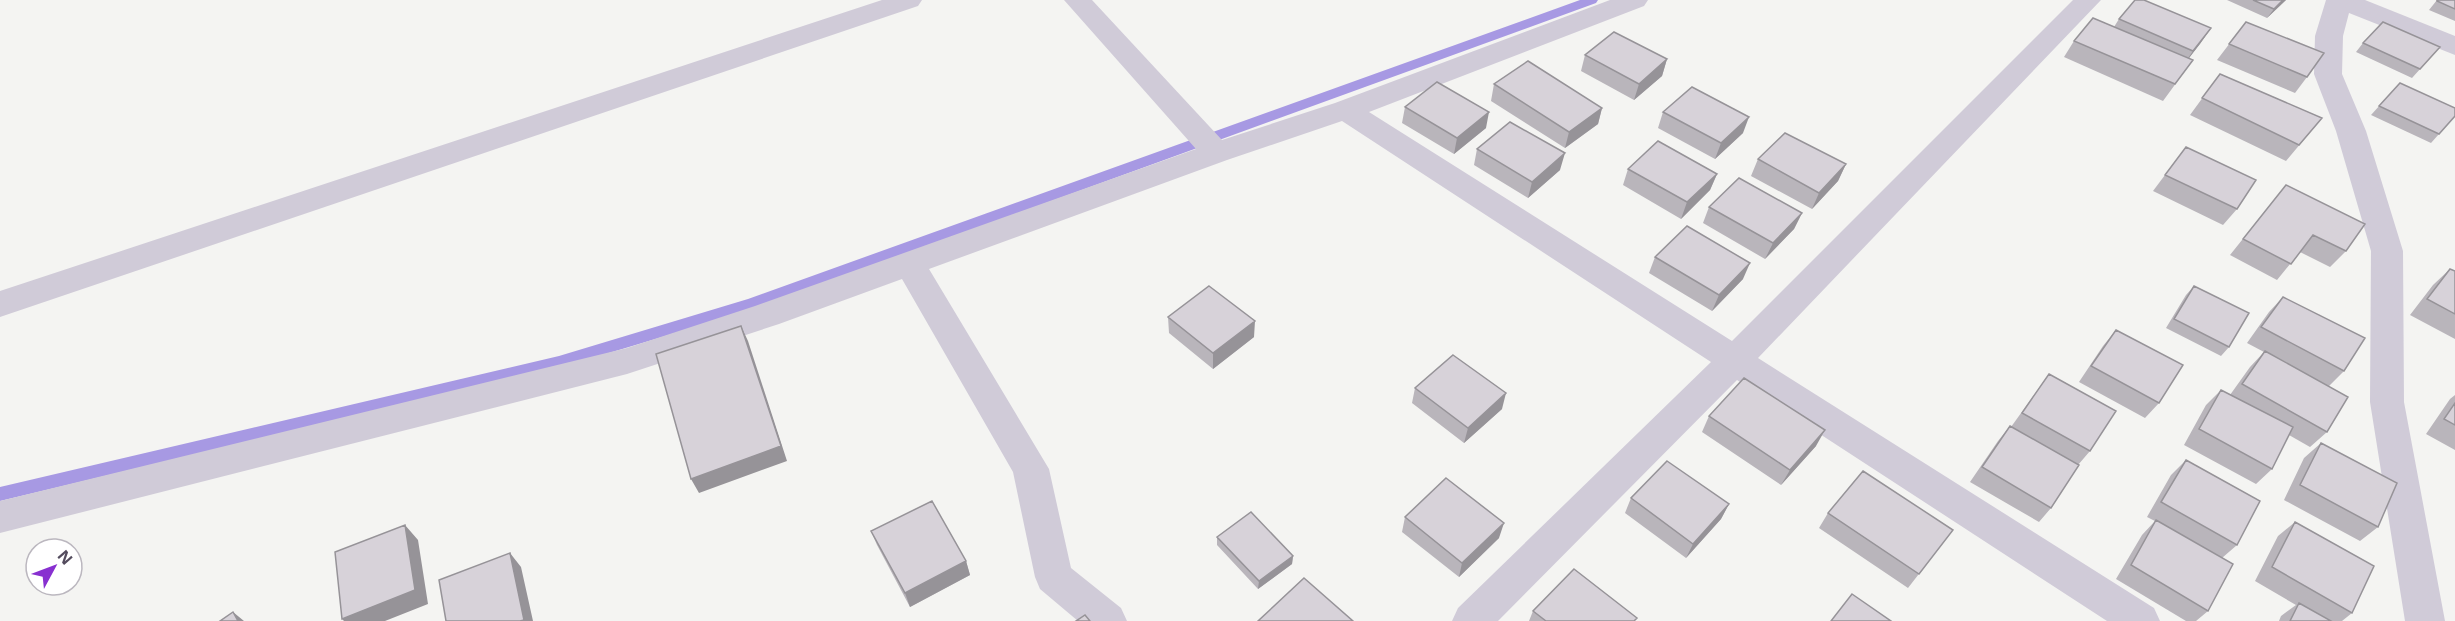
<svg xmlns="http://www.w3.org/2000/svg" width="2455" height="621" font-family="'Open Sans',sans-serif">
  <rect width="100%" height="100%" fill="#f4f4f2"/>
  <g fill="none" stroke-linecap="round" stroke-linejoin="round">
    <path fill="#a799e3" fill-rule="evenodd" d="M 1580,0 L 1598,0 L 1596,3 L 752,310 L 559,368 L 0,501 L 0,487 L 559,356 L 748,299 Z"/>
    <path fill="#d0cbd8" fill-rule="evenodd" d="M 882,0 L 922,0 L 918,6 L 0,317 L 0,291 Z
      M 1064,0 L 1092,0 L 1222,140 L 1335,103 L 1610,0 L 1648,0 L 1644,6 L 1369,112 L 1732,341 L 2073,0 L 2101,0 L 1758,358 L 2154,608 L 2160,621 L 2107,621 L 1737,380 L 1498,621 L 1452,621 L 1458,608 L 1711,362 L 1342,121 L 1227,160 L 929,269 L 1049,469 L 1071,568 L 1121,608 L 1127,621 L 1078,621 L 1040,589 L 1035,577 L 1013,472 L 902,279 L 779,324 L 627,374 L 0,533 L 0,501 L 627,348 L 755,306 L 1196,149 Z
      M 2326,0 L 2365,0 L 2455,36 L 2455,55 L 2349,13 L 2343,36 L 2342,74 L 2366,131 L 2403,251 L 2404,402 L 2445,621 L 2405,621 L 2370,402 L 2371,251 L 2336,131 L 2314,74 L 2315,36 Z"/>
  </g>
  <path fill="#b9b5bb" d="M 2227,0 L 2286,0 L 2267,18 Z
    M 2437,0 L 2455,0 L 2455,21 L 2429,10 Z
    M 2119,19 L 2211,28 L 2189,58 L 2193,60 L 2163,101 L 2064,57 L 2074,41 L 2114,27 Z
    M 2246,22 L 2307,77 L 2295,93 L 2217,60 Z
    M 2363,43 L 2440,47 L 2412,78 L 2356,52 Z
    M 1585,55 L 1667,59 L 1662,76 L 1634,100 L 1581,71 Z
    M 2220,74 L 2322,118 L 2286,161 L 2190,115 Z
    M 2400,83 L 2439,134 L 2431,143 L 2371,115 Z
    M 1494,84 L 1602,108 L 1598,124 L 1565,148 L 1491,101 Z
    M 1405,107 L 1486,128 L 1454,154 L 1402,123 Z
    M 1663,112 L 1743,133 L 1715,159 L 1658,128 Z
    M 2186,147 L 2237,209 L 2223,225 L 2153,191 Z
    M 1477,149 L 1560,170 L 1528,198 L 1474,165 Z
    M 1758,159 L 1846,164 L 1838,181 L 1812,209 L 1751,176 Z
    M 1628,169 L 1717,174 L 1710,190 L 1681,219 L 1623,185 Z
    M 2286,185 L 2346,251 L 2330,267 L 2300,252 L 2277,280 L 2230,255 Z
    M 1709,207 L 1802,213 L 1794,229 L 1765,259 L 1703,223 Z
    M 1655,257 L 1743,279 L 1712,311 L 1649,273 Z
    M 2450,269 L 2455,271 L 2455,339 L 2410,315 L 2433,285 Z
    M 2194,286 L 2229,347 L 2221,356 L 2166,328 L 2186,295 Z
    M 2283,297 L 2344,371 L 2329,386 L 2327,432 L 2310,447 L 2289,435 L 2272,469 L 2256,484 L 2184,445 L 2206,405 L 2221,390 L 2230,395 L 2250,367 L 2264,352 L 2247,343 L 2269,312 Z
    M 1168,317 L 1254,337 L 1213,369 L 1169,333 Z
    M 2116,330 L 2159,403 L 2145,418 L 2079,382 L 2103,346 Z
    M 2049,374 L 2090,451 L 2078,465 L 2051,508 L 2039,522 L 1970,482 L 1998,441 L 2010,426 L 2011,427 Z
    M 1415,388 L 1502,409 L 1464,443 L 1412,403 Z
    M 2455,395 L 2455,450 L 2426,434 L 2450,399 Z
    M 1709,416 L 1816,446 L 1781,485 L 1702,432 Z
    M 2321,443 L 2378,527 L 2360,541 L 2284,500 L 2304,458 Z
    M 2186,460 L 2237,545 L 2222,558 L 2208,611 L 2196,621 L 2186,621 L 2116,579 L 2142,535 L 2155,521 L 2147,517 L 2171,475 Z
    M 1631,498 L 1729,504 L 1721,519 L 1686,558 L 1625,513 Z
    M 1828,513 L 1953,530 L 1908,588 L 1819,528 Z
    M 1405,517 L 1499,538 L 1459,577 L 1402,532 Z
    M 2295,522 L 2352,613 L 2342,621 L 2279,621 L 2281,616 L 2296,605 L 2255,581 L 2278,536 Z
    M 871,531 L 966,561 L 970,575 L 910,607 L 877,545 Z
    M 1217,537 L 1293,556 L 1292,564 L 1258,589 L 1217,545 Z
    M 1533,611 L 1635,621 L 1529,621 Z"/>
  <path fill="#969398" d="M 2283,0 L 2286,0 L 2267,18 L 2274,9 Z
    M 2211,28 L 2200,44 L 2182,67 L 2193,51 Z
    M 1667,59 L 1662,76 L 1634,100 L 1639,84 Z
    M 1602,108 L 1598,124 L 1565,148 L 1569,132 Z
    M 1489,112 L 1486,128 L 1454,154 L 1457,138 Z
    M 1749,117 L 1743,133 L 1715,159 L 1721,143 Z
    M 1565,153 L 1560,170 L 1528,198 L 1532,182 Z
    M 1846,164 L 1838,181 L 1812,209 L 1819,193 Z
    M 1717,174 L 1710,190 L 1681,219 L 1687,202 Z
    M 1802,213 L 1794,229 L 1765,259 L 1773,243 Z
    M 1750,263 L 1743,279 L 1712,311 L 1719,295 Z
    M 1255,321 L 1254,337 L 1213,369 L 1213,353 Z
    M 741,326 L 748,341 L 787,461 L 699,493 L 691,479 Z
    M 1506,393 L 1502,409 L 1464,443 L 1468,428 Z
    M 1825,430 L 1816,446 L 1781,485 L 1790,470 Z
    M 1729,504 L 1721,519 L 1686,558 L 1693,544 Z
    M 1504,523 L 1499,538 L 1459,577 L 1462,563 Z
    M 405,525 L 418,540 L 428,604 L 385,621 L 344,621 L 342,619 Z
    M 510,553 L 521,567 L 533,621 L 520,621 Z
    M 1293,556 L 1292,564 L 1258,589 L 1259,581 Z
    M 966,561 L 970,575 L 910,607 L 905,593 Z
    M 233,612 L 244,621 L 238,621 Z"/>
  <path fill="#d7d2d9" stroke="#969398" stroke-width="1.5" d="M 2135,0 L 2144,0 L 2211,28 L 2193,51 L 2119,19 Z
    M 2253,0 L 2283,0 L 2274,9 Z
    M 2437,0 L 2455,0 L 2455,9 L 2437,1 Z
    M 2093,18 L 2193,60 L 2175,84 L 2074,41 Z
    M 2246,22 L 2324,53 L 2307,77 L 2229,44 Z
    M 2383,22 L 2440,47 L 2420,69 L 2363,43 Z
    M 1614,32 L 1667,59 L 1639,84 L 1585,55 Z
    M 1528,61 L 1602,108 L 1569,132 L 1494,84 Z
    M 2220,74 L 2322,118 L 2299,145 L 2202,98 Z
    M 1437,82 L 1489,112 L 1457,138 L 1405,107 Z
    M 2400,83 L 2455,108 L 2455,116 L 2439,134 L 2379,106 Z
    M 1692,87 L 1749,117 L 1721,143 L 1663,112 Z
    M 1510,122 L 1565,153 L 1532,182 L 1477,149 Z
    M 1785,133 L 1846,164 L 1819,193 L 1758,159 Z
    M 1658,141 L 1717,174 L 1687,202 L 1628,169 Z
    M 2186,147 L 2256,180 L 2237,209 L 2165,175 Z
    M 1739,178 L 1802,213 L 1773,243 L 1709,207 Z
    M 2286,185 L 2365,224 L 2346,251 L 2313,235 L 2291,264 L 2243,239 Z
    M 1687,226 L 1750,263 L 1719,295 L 1655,257 Z
    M 2450,269 L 2455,271 L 2455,314 L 2427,299 Z
    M 1209,286 L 1255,321 L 1213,353 L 1168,317 Z
    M 2194,286 L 2249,313 L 2229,347 L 2174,319 Z
    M 2283,297 L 2365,338 L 2344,371 L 2261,327 Z
    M 741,326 L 781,446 L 691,479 L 656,354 Z
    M 2116,330 L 2183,365 L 2159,403 L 2091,366 Z
    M 2265,351 L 2348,397 L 2327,432 L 2242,384 Z
    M 1453,355 L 1506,393 L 1468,428 L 1415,388 Z
    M 2049,374 L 2116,411 L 2090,451 L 2022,413 Z
    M 1744,378 L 1825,430 L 1790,470 L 1709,416 Z
    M 2221,390 L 2293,427 L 2272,469 L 2199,429 Z
    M 2455,403 L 2455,425 L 2444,419 Z
    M 2010,426 L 2079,465 L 2051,508 L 1982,467 Z
    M 2321,443 L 2397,483 L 2378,527 L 2300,485 Z
    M 2186,460 L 2260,501 L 2237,545 L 2161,502 Z
    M 1667,461 L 1729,504 L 1693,544 L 1631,498 Z
    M 1863,471 L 1953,530 L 1919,574 L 1828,513 Z
    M 1446,478 L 1504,523 L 1462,563 L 1405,517 Z
    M 932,501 L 966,561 L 905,593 L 871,531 Z
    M 1251,512 L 1293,556 L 1259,581 L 1217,537 Z
    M 2156,520 L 2233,564 L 2208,611 L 2131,565 Z
    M 2295,522 L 2374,566 L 2352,613 L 2272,567 Z
    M 405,525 L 415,590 L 342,619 L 335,552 Z
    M 510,553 L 524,620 L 520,621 L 446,621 L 439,580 Z
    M 1574,569 L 1637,618 L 1634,621 L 1546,621 L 1533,611 Z
    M 1304,578 L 1353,621 L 1258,621 Z
    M 1852,594 L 1891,621 L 1831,621 Z
    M 2299,603 L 2331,621 L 2290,621 Z
    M 233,612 L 238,621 L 220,621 Z
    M 1085,615 L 1090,621 L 1076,621 Z"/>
  <g transform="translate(54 567) rotate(49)"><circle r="28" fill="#ffffff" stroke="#bbb7bf" stroke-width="1.5"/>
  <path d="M0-4.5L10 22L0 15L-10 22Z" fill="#8830d0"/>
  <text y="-9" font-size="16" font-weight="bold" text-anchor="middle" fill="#544c5e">N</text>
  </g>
</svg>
